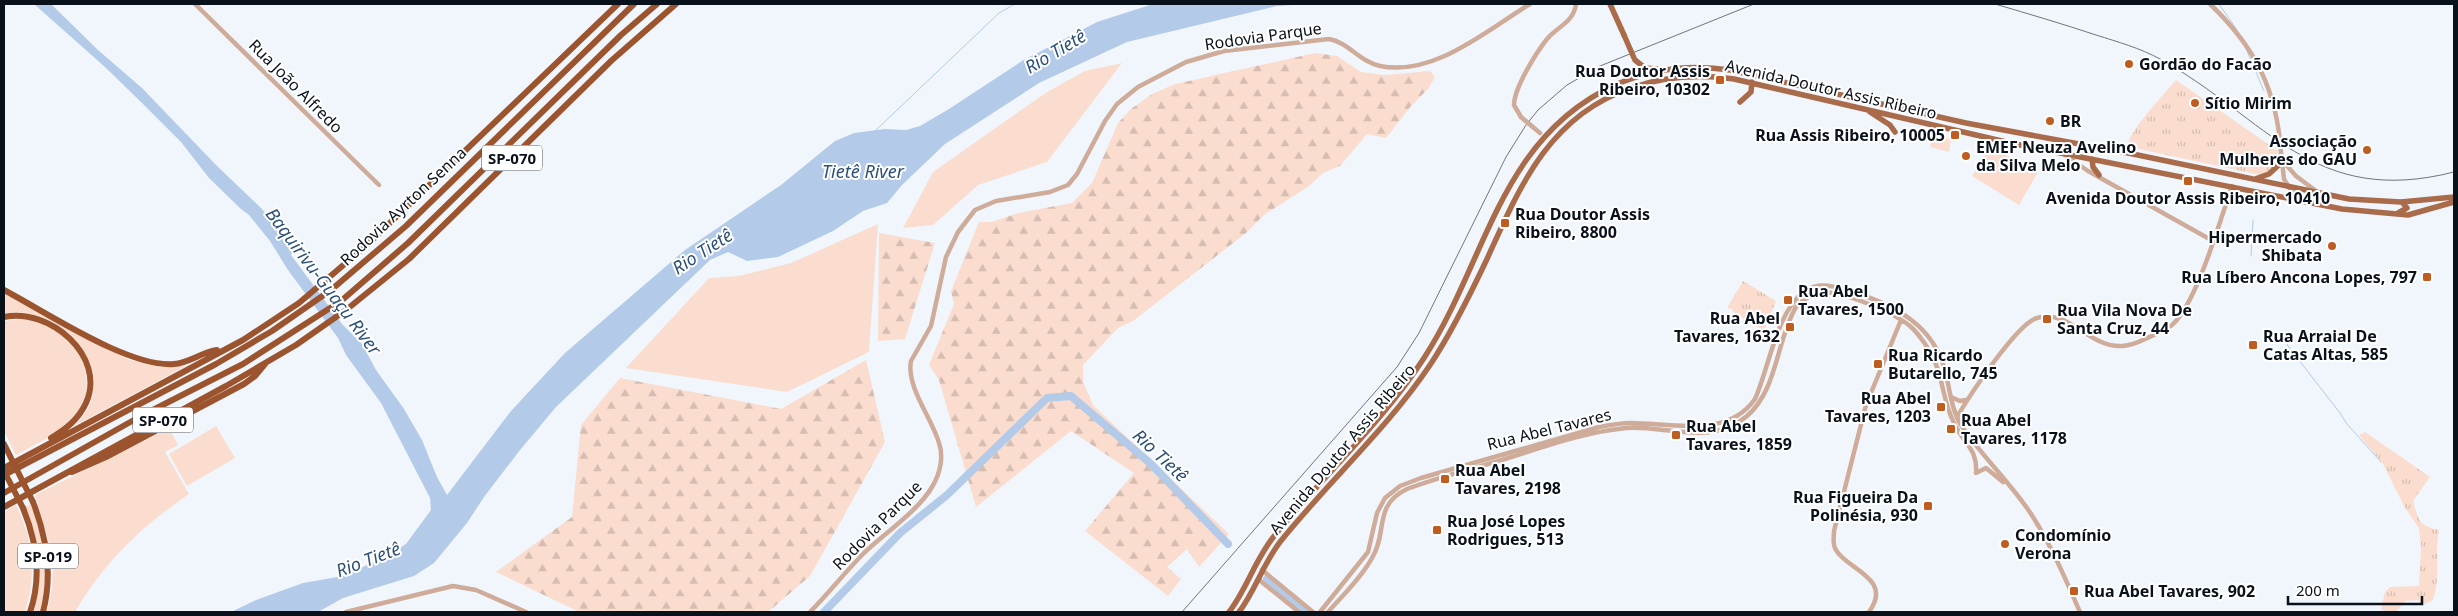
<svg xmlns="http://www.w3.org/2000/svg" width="2458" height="616" font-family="'Noto Sans',sans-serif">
  <defs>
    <pattern id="forest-firs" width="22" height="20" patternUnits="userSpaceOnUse" patternTransform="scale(1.25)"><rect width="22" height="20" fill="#faddcf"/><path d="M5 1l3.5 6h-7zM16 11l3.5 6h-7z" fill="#d5bdb1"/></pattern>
    <pattern id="park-tufts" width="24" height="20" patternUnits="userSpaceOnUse" patternTransform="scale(1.25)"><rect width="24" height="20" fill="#faddcf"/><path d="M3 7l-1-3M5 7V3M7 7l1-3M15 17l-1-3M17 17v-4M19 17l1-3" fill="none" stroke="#d5bdb1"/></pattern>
  </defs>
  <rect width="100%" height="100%" fill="#f1f6fc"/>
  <path fill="#faddcf" d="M 1122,63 L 1047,162 L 978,185 L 933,225 L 903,228 L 933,172 L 1047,92 L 1085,71 Z
    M 1932,135 L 1951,139 L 1949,152 L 1930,147 Z
    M 1990,147 L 2038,172 L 2019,205 L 1972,176 Z
    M 878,224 L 869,352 L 787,392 L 626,368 L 709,278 L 739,276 L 791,263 Z
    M 4,292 L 130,360 L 161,367 L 186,366 L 74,426 C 127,377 64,302 4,314 Z
    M 23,319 C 37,322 49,325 61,334 C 87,353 97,393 74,418 C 59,434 35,444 16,455 L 4,431 L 4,321 Z
    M 216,426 L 235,458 L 187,486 L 169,454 Z
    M 169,428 L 178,445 L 165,452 L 189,494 C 142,526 104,562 75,612 L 47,612 C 60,563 48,540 35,495 Z
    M 31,504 C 44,539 50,575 40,612 L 33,612 C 44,577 40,541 25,507 Z
    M 16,505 C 33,539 37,576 25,612 L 4,612 L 4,512 Z"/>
  <path fill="url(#forest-firs)" d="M 1315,53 L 1337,56 L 1361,72 L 1385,75 L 1430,71 L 1435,77 L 1428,89 L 1411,106 L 1386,138 L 1367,134 L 1340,166 L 1323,173 L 1309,186 L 1264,215 L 1246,233 L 1133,321 L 1118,328 L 1083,365 L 1083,382 L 1093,405 L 1229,534 L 1199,567 L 1187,549 L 1167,567 L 1181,579 L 1168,596 L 1085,531 L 1134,473 L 1071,431 L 976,507 L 939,380 L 929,365 L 954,304 L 951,291 L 979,222 L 991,222 L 1018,213 L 1072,203 L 1092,183 L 1118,123 L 1131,109 L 1152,94 L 1175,84 Z
    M 879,233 L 935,243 L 905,339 L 878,341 Z
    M 866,360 L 885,442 L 810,576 L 768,612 L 579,612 L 496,572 L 572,517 L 581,425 L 620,378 L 781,409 Z"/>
  <path fill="url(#park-tufts)" d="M 2176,80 L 2278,151 L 2273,171 L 2260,175 L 2134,148 L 2128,144 C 2131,129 2164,94 2176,80 Z
    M 1743,281 L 1776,301 L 1764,331 L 1734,313 L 1732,309 L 1727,308 Z
    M 2365,432 L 2430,477 L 2413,501 C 2419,521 2418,525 2439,530 C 2434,554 2441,577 2433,600 L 2421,606 L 2418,600 L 2405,601 L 2396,612 L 2381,610 L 2385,592 L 2390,587 L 2419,586 L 2421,546 L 2419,528 L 2405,508 L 2383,464 L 2359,435 Z"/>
  <path fill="#b3cbe8" d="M 34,4 L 51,4 L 98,50 L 142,88 L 217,166 L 261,208 L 295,247 L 291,255 L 342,324 L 362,344 L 376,370 L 404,409 L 422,440 L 437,477 L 447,495 L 511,411 L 565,353 L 685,250 L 781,185 L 835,141 L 854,133 L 885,129 L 906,130 L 920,126 L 949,109 L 1022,61 L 1097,22 L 1153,4 L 1307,4 L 1277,6 L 1127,42 L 1039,83 L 945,144 L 902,185 L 887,203 L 863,211 L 833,231 L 778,257 L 747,261 L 728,252 L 710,260 L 556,407 L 520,450 L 484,497 L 467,523 L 434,563 L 414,576 L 343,598 L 318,612 L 231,612 L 256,600 L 303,583 L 343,576 L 389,555 L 406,544 L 431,510 L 430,498 L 381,403 L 346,355 L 338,338 L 288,270 L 270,241 L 249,215 L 241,209 L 209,178 L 181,142 L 142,103 L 105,67 Z"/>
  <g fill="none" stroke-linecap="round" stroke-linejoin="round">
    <path stroke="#b3cbe8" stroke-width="1" d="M 2219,4 L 2237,30
      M 2247,51 L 2264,91
      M 875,131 L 999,13 L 1015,4
      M 2265,159 L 2274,165
      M 2251,256 L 2253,220
      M 2281,332 L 2288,346 L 2340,413 L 2347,424 L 2381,462"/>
    <path stroke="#b3cbe8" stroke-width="8" d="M 1267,579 L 1307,612
      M 824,612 L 900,533 L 947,495 L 1047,398 L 1071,396 L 1151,464 L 1228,544"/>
    <path stroke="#cfab9a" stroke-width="4.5" d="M 195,4 L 379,185
      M 1521,117 L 1514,105 C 1514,88 1536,53 1547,39 C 1557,27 1574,22 1576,4
      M 2281,153 L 2284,179 L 2296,199
      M 2065,155 L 2088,171 L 2213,241
      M 2281,159 L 2296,176 L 2316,191
      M 1951,397 L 1960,401 L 1966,400
      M 1957,417 C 1968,398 2017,323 2037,318 C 2061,311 2078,331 2099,341 C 2116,349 2129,347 2145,339 C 2154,335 2164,331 2172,325 C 2197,303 2220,220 2232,186
      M 1976,473 L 1986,468 L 2003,482
      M 1262,570 L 1313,612
      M 1258,579 L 1299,612
      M 346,612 L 453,586 L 476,590 L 526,612
      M 810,612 C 829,593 845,572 864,553 C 885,533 918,511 932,487 C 940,474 944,457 939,443 C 932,418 906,387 911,361 L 931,326 L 946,257 L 958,232 L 975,210 L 996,201 L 1050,192 L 1068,185 L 1077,174 L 1105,121 L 1117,104 L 1138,87 L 1186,62 L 1224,51 L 1329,39 C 1348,42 1360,62 1380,66 C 1434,77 1487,30 1530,4
      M 1320,612 L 1368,552 L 1377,513 L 1385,498 L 1400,486 L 1421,478 L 1599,427 C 1610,425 1620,423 1630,423 C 1672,423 1727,439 1755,399 C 1769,368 1777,310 1805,291 C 1821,280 1840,288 1856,293 C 1896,306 1934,326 1945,371 C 1950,389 1951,409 1961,425 C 1983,458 2013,485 2033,517 C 2052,547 2066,580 2080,612
      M 1328,612 C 1343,595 1361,578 1372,558 C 1388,532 1373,505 1407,489 C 1439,477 1472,469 1505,459 C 1544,447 1584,432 1626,428 C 1667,425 1711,447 1747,416 C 1778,389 1776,341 1796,307 C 1802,301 1809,295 1818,293 C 1838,288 1894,313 1910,326 C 1918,333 1924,342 1929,350 C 1943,372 1942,400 1954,423 C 1963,443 1978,449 1976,473
      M 1869,612 C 1894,578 1846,569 1836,550 C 1832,544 1834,537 1834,531 L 1866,405 L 1901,320"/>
    <path stroke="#aa6b4b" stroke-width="5.5" d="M 1610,4 L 1624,35
      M 1635,60 L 1645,68 L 1657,69
      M 1740,102 L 1751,92 L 1752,82
      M 1870,112 L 1890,125 L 1895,132
      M 2092,159 L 2093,167 L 2099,175
      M 2255,179 L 2269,174 L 2281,163
      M 2398,213 L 2407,208 L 2402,202
      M 1229,612 C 1247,589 1255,559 1275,535 C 1323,476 1382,423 1424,358 C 1487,261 1499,138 1615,85 C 1651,69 1691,64 1730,70 L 1966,123 L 2128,153 L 2349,199 L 2401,202 L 2454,197
      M 1239,612 C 1255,591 1263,564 1280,542 C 1328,482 1387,429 1430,365 C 1452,332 1470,295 1487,259 C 1520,186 1549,116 1631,88 C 1665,76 1698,74 1734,79 L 2015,144 L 2342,209 L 2408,215 L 2454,202"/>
    <path stroke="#9b542d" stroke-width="6" d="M 4,290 C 46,312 129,368 174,364 C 189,363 202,352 217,350
      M 4,317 C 49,307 107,356 86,403 C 78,420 66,429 51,438
      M 4,468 L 243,340 L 299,303 L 368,244 L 618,4
      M 72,472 L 106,457 L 244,384 L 255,376 L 265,364
      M 4,475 L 216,364 L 272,331 L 331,290 L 406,226 L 634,4
      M 4,493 L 141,416 L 243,364 L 341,301 L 408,243 L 621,35 L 657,4
      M 33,502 C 47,538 53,574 43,612
      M 4,507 L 226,386 L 296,345 L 346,310 L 409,259 L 611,61 L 676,4
      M 23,508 C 37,542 42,577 30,612"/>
    <path stroke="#6f757e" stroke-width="1" d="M 1995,4 C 2029,14 2063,24 2096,35 C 2118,42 2140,48 2160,59 C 2268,119 2313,208 2454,172
      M 1182,612 L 1397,367 L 1419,333 L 1506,157 L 1526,125 L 1538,110 L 1567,85 L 1600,66 L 1754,4"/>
    <path stroke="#cfab9a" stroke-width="4.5" d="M 2210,4 C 2255,47 2277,90 2281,153
      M 1521,117 L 1540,133"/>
    <path stroke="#aa6b4b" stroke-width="5.5" d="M 1624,35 L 1634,58"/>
    <path stroke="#9b542d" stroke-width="6" d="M 4,444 L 33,502
      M 4,471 L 23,508"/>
  </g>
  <g fill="#bf5d21" stroke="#fff" stroke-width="2">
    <circle cx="2129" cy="64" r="5"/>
    <rect x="1715" y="75" width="10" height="10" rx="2.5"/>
    <circle cx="2195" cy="103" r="5"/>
    <circle cx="2050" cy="121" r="5"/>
    <rect x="1950" y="130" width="10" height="10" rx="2.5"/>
    <circle cx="2367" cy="150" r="5"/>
    <circle cx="1966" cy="156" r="5"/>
    <rect x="2183" y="176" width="10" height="10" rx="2.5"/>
    <rect x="1500" y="218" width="10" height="10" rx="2.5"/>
    <circle cx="2332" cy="246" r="5"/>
    <rect x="2422" y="272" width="10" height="10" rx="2.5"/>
    <rect x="1783" y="295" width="10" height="10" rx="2.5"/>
    <rect x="2042" y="314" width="10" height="10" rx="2.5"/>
    <rect x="1785" y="322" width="10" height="10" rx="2.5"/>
    <rect x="2248" y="340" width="10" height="10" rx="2.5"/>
    <rect x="1873" y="359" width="10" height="10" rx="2.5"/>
    <rect x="1936" y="402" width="10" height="10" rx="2.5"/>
    <rect x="1946" y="424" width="10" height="10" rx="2.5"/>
    <rect x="1671" y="430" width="10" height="10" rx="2.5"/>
    <rect x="1440" y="474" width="10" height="10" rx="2.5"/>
    <rect x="1923" y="501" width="10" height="10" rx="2.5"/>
    <rect x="1432" y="525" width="10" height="10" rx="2.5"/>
    <circle cx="2005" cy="544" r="5"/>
    <rect x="2069" y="586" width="10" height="10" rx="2.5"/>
  </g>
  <g text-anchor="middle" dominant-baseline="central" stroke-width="4" stroke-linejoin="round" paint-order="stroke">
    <g fill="#fff" stroke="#53585f" stroke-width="1">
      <rect x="482" y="145.5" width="60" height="25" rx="4"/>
      <rect x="133" y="407.5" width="60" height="25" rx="4"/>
      <rect x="18" y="543.5" width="60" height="25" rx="4"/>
    </g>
    <g font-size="15" font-weight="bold" fill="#09111b">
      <text x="512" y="158">SP-070</text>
      <text x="163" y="420">SP-070</text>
      <text x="48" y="556">SP-019</text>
    </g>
    <g font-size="16" fill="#09111b" stroke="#fff">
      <text transform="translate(1263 36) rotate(-8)">Rodovia Parque</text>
      <text transform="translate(296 86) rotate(45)">Rua João Alfredo</text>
      <text transform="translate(1831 89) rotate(13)">Avenida Doutor Assis Ribeiro</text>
      <text transform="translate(403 206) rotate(-43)">Rodovia Ayrton Senna</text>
      <text transform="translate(1549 429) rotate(-14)">Rua Abel Tavares</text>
      <text transform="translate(1342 449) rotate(-50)">Avenida Doutor Assis Ribeiro</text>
      <text transform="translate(877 525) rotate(-45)">Rodovia Parque</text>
    </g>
    <g font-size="16" font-weight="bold" fill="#09111b" stroke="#fff" text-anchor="start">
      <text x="2139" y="64">Gordão do Facão</text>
      <text x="1710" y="71" text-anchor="end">Rua Doutor Assis<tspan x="1710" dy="18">Ribeiro, 10302</tspan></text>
      <text x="2205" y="103">Sítio Mirim</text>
      <text x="2060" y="121">BR</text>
      <text x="1945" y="135" text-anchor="end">Rua Assis Ribeiro, 10005</text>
      <text x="2357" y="141" text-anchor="end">Associação<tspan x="2357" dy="18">Mulheres do GAU</tspan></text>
      <text x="1976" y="147">EMEF Neuza Avelino<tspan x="1976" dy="18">da Silva Melo</tspan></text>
      <text x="2188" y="198" text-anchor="middle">Avenida Doutor Assis Ribeiro, 10410</text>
      <text x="1515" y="214">Rua Doutor Assis<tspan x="1515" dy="18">Ribeiro, 8800</tspan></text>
      <text x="2322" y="237" text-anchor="end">Hipermercado<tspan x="2322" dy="18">Shibata</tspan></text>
      <text x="2417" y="277" text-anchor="end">Rua Líbero Ancona Lopes, 797</text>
      <text x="1798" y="291">Rua Abel<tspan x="1798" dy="18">Tavares, 1500</tspan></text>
      <text x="2057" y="310">Rua Vila Nova De<tspan x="2057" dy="18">Santa Cruz, 44</tspan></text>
      <text x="1780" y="318" text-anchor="end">Rua Abel<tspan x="1780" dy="18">Tavares, 1632</tspan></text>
      <text x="2263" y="336">Rua Arraial De<tspan x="2263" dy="18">Catas Altas, 585</tspan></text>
      <text x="1888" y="355">Rua Ricardo<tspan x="1888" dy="18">Butarello, 745</tspan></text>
      <text x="1931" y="398" text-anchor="end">Rua Abel<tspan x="1931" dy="18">Tavares, 1203</tspan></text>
      <text x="1961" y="420">Rua Abel<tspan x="1961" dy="18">Tavares, 1178</tspan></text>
      <text x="1686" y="426">Rua Abel<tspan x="1686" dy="18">Tavares, 1859</tspan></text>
      <text x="1455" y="470">Rua Abel<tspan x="1455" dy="18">Tavares, 2198</tspan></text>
      <text x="1918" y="497" text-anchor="end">Rua Figueira Da<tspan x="1918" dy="18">Polinésia, 930</tspan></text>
      <text x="1447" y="521">Rua José Lopes<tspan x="1447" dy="18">Rodrigues, 513</tspan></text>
      <text x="2015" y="535">Condomínio<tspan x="2015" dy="18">Verona</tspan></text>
      <text x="2084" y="591">Rua Abel Tavares, 902</text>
    </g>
    <g font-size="18" font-style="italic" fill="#2d5078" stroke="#fff">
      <text transform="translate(1055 51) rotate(-31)">Rio Tietê</text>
      <text x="863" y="171">Tietê River</text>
      <text transform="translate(702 251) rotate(-33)">Rio Tietê</text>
      <text transform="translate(324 281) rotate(53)">Baquirivu-Guaçu River</text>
      <text transform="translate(1161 455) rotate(43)">Rio Tietê</text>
      <text transform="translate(368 559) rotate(-21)">Rio Tietê</text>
    </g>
  </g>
  <rect width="2458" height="616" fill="none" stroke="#09111b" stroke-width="10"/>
  <path d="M2288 596v8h134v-8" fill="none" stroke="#09111b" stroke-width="2.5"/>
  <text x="2296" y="596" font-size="15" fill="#09111b" stroke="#ffffff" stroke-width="4" paint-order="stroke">200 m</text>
</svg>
